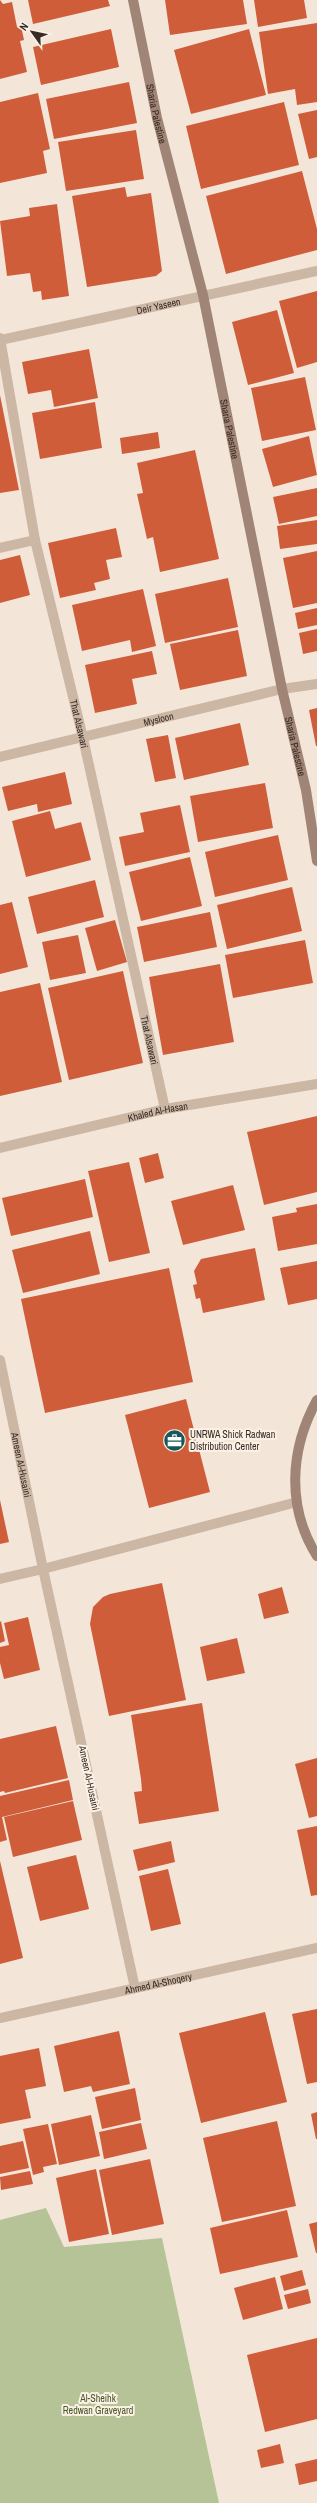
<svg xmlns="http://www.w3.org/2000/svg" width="317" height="2503" font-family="'Archivo Narrow',sans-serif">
  <rect width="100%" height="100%" fill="#f3e6d9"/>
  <path fill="#b5c397" d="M 46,2208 L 64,2247 L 162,2238 L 219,2503 L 0,2503 L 0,2220 Z"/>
  <path fill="#d05d3a" d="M 0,0 L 3,4 L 12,2 L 17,27 L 21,26 L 24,40 L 20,41 L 27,72 L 0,79 Z
    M 28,0 L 108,0 L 110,6 L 33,24 Z
    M 165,0 L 243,0 L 247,24 L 170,35 Z
    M 254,0 L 304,0 L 307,18 L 258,27 Z
    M 317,23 L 317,102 L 297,105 L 295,89 L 268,94 L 259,32 Z
    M 111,29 L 119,67 L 41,85 L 33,47 Z
    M 249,29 L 266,95 L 191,114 L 174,50 Z
    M 129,82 L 137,123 L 54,139 L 46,99 Z
    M 38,93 L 50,149 L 43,151 L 47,173 L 0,183 L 0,102 Z
    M 284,102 L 299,165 L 201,189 L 186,126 Z
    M 317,110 L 317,157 L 309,159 L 298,114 Z
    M 136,130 L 144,179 L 66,191 L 58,142 Z
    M 302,171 L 317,229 L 317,250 L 226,274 L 206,196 Z
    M 125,187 L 127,197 L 151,193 L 162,271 L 156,276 L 87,287 L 72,196 Z
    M 57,204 L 69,296 L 42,300 L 41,291 L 33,292 L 30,273 L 7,276 L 0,221 L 30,216 L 29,208 Z
    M 317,291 L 317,362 L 297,368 L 279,301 Z
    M 277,310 L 294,373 L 248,385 L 232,322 Z
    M 89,349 L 98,398 L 54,407 L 51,390 L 28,394 L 22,362 Z
    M 305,377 L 316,430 L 262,441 L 251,388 Z
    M 0,395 L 19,490 L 0,493 Z
    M 95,402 L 102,448 L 40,459 L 32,413 Z
    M 158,432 L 160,448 L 122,454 L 120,438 Z
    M 309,436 L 317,475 L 273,487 L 262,449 Z
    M 195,450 L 219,559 L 160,572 L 153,537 L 147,539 L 137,494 L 143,493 L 137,463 Z
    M 317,488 L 317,516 L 279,524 L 273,497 Z
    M 317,520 L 317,544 L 280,549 L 277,526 Z
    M 116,528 L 122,557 L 106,560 L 110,579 L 94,583 L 96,590 L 60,598 L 48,543 Z
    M 317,551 L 317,603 L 293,608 L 283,558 Z
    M 20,555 L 30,595 L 0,603 L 0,560 Z
    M 228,578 L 238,627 L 165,643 L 155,594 Z
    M 143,589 L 156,646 L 132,652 L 130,640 L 82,651 L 72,605 Z
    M 317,608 L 317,625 L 298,629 L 295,613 Z
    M 317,629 L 317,651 L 303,654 L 299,633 Z
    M 238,630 L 247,676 L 180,690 L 170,644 Z
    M 152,651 L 157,674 L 132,679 L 137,704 L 95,713 L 85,665 Z
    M 317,708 L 317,746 L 316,746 L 309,710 Z
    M 240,723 L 249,765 L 184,780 L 175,738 Z
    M 168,735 L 176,778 L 155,782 L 146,739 Z
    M 65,772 L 72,804 L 38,812 L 37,804 L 8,811 L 2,787 Z
    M 265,783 L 273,828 L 198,842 L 190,796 Z
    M 180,805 L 190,852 L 125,866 L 119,837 L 144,832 L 140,813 Z
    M 50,811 L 55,829 L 81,822 L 91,860 L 26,877 L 12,821 Z
    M 278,835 L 288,880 L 215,897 L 205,852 Z
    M 190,857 L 202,906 L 141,921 L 129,872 Z
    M 95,880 L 104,917 L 37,934 L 28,897 Z
    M 292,887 L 302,931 L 227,949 L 217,905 Z
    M 12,902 L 28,967 L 0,974 L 0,905 Z
    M 210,912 L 217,947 L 144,962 L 137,927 Z
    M 115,920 L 127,962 L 97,971 L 85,928 Z
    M 78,935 L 86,973 L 50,980 L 42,942 Z
    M 305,940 L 313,983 L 233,998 L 225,955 Z
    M 220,964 L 234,1042 L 163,1055 L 149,977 Z
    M 123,971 L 143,1063 L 69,1080 L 48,988 Z
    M 40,983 L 62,1082 L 0,1096 L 0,992 Z
    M 317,1116 L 317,1192 L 264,1205 L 247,1132 Z
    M 158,1153 L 164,1178 L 145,1183 L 139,1158 Z
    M 129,1162 L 150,1253 L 109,1262 L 88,1171 Z
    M 85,1179 L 93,1217 L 11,1236 L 2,1198 Z
    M 233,1185 L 245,1230 L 183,1245 L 171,1201 Z
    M 317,1204 L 317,1244 L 278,1251 L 272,1217 L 297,1212 L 296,1208 Z
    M 90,1231 L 100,1274 L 23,1293 L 12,1250 Z
    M 255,1248 L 265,1300 L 203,1313 L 200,1298 L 196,1299 L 193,1285 L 197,1284 L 194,1271 L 201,1259 Z
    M 317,1261 L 317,1299 L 288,1305 L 280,1268 Z
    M 169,1268 L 193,1382 L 45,1413 L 21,1299 Z
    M 186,1399 L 210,1492 L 149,1508 L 125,1415 Z
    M 0,1500 L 9,1542 L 0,1544 Z
    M 162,1583 L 186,1700 L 109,1716 L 90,1624 L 93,1607 L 103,1597 L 110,1594 Z
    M 282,1587 L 289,1613 L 264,1619 L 258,1594 Z
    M 28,1617 L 40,1670 L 4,1679 L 0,1663 L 0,1647 L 9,1645 L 4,1623 Z
    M 1,1621 L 5,1641 L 0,1643 L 0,1622 Z
    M 237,1638 L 245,1673 L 207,1681 L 200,1647 Z
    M 202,1703 L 219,1811 L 139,1824 L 134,1792 L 142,1791 L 141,1779 L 131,1715 Z
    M 56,1726 L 68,1778 L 5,1793 L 4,1791 L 0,1792 L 0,1739 Z
    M 317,1758 L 317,1816 L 309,1818 L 295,1764 Z
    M 69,1780 L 73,1800 L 2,1817 L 7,1840 L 0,1842 L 0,1796 Z
    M 73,1801 L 82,1840 L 13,1857 L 4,1817 Z
    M 317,1826 L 317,1895 L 311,1896 L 297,1830 Z
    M 171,1841 L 175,1862 L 138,1871 L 133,1850 Z
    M 76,1855 L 89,1909 L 40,1921 L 27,1867 Z
    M 0,1861 L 23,1958 L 0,1964 Z
    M 168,1869 L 181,1924 L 151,1931 L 139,1876 Z
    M 317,2009 L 317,2082 L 307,2084 L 292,2014 Z
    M 265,2012 L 287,2102 L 201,2123 L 179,2033 Z
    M 119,2031 L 130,2084 L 93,2092 L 91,2086 L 64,2092 L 54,2046 Z
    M 39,2048 L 46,2086 L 25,2090 L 31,2118 L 0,2124 L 0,2056 Z
    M 135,2088 L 141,2120 L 102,2129 L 95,2097 Z
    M 317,2112 L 317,2139 L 316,2139 L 311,2114 Z
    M 91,2115 L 100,2156 L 59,2165 L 51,2124 Z
    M 277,2121 L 296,2206 L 222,2222 L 203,2138 Z
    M 141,2123 L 147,2149 L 104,2159 L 99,2132 Z
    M 48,2124 L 57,2164 L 43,2167 L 44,2172 L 33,2175 L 23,2129 Z
    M 23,2141 L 29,2168 L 0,2174 L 0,2146 Z
    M 150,2159 L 164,2224 L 112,2235 L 99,2170 Z
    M 96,2169 L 109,2234 L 69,2242 L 56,2178 Z
    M 30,2171 L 33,2184 L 1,2190 L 0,2177 Z
    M 287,2210 L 298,2257 L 220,2274 L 210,2228 Z
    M 317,2222 L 317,2253 L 316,2253 L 309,2224 Z
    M 302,2270 L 306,2285 L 284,2291 L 280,2276 Z
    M 275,2277 L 283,2309 L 243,2320 L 234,2288 Z
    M 308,2289 L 311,2303 L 288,2309 L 284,2295 Z
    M 317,2338 L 317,2419 L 265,2432 L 247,2355 Z
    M 280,2444 L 284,2463 L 261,2468 L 257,2450 Z
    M 317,2459 L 317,2481 L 299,2485 L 295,2464 Z"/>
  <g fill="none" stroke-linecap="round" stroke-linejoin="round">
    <g stroke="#ccb6a4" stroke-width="10">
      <path id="s1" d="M 0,338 L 35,540 L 83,738 L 165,1109"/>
      <path id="s2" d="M 0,340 L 317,271"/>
      <path d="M 0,548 L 35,540"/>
      <path id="s3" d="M 0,757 L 282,689 L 317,684"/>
      <path id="s4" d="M 0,1148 L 165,1109 L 317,1084"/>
      <path id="s5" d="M 0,1360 L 43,1569 L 0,1579"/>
      <path d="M 135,1988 L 43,1569 L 297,1502"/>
      <path id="s6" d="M 0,2018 L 317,1948"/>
    </g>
    <g stroke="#a08475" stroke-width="10">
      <path id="s7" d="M 133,0 L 157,118 L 203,295 L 282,689 L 306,790 L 317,861"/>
      <path d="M 317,1400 C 290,1449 286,1507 317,1556"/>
    </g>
  </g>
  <defs>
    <symbol id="office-disc" viewBox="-11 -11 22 22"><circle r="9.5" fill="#18585c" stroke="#fbf1e5"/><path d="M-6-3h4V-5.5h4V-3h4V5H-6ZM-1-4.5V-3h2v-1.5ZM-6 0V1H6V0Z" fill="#fff"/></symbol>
  </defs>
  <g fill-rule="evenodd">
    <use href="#office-disc" x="162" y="1428" width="25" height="25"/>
  </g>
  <g text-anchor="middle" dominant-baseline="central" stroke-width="4" stroke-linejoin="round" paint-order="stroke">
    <g font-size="10" fill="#372b26" stroke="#fbf1e5">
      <text stroke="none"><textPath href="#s7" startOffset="116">Sharia Palestine</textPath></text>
      <text stroke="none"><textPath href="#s2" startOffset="162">Deir Yaseen</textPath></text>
      <text stroke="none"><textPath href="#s7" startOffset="440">Sharia Palestine</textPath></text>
      <text stroke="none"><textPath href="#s3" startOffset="163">Mysloon</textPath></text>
      <text stroke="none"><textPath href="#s1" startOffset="394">That Alsawari</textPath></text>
      <text stroke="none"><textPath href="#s7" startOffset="764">Sharia Palestine</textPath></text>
      <text stroke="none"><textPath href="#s1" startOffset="718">That Alsawari</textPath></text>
      <text stroke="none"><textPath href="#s4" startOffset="162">Khaled Al-Hasan</textPath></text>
      <text stroke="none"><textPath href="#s5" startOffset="107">Ameen Al-Husaini</textPath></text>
      <text transform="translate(89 1778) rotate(78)">Ameen Al-Husaini</text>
      <text stroke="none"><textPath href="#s6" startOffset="162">Ahmed Al-Shoqery</textPath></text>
    </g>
    <g font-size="10" fill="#372b26" stroke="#fbf1e5" text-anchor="start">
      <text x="190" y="1434">UNRWA Shick Radwan<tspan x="190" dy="12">Distribution Center</tspan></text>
    </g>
    <g font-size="10" fill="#465728" stroke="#fbf1e5">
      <text x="98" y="2398">Al-Sheihk<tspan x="98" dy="12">Redwan Graveyard</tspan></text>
    </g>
  </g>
  <g transform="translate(32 32) rotate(303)" stroke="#fbf1e5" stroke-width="3" paint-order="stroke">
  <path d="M0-3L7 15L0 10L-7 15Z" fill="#372b26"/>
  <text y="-6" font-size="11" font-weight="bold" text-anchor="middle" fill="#372b26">N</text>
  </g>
</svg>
